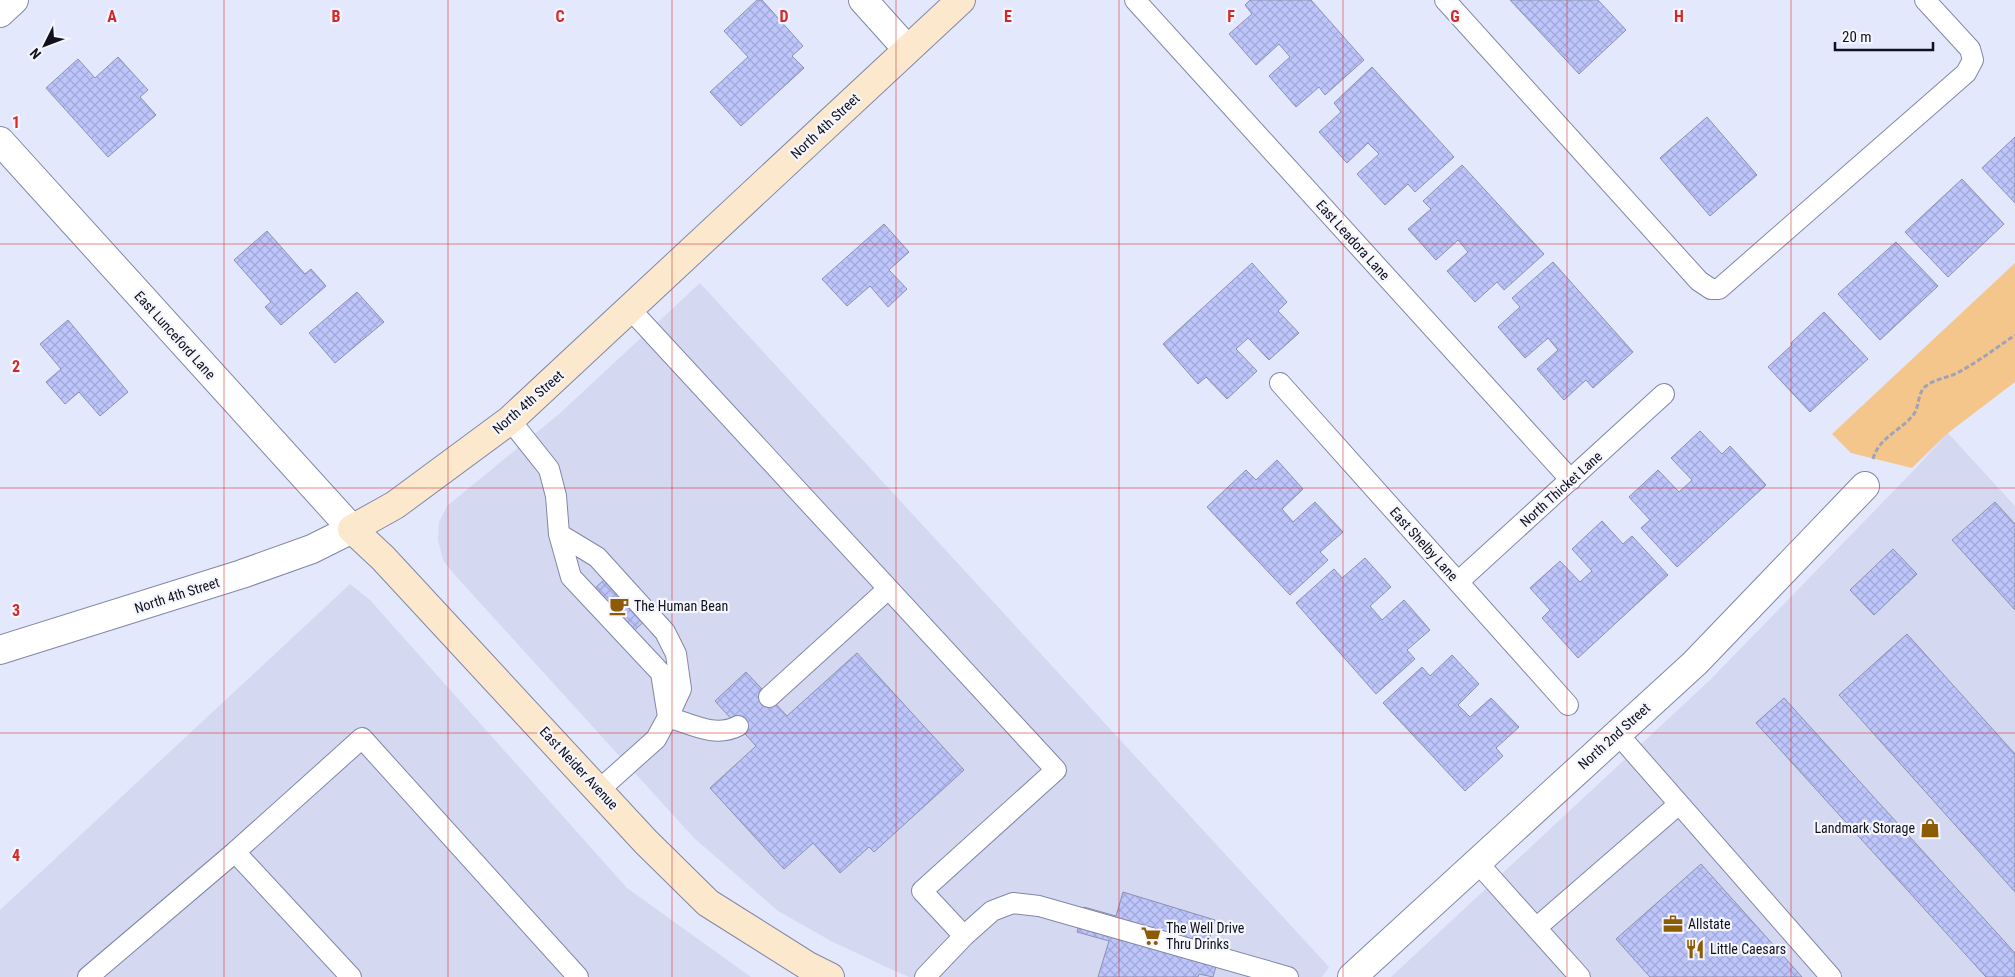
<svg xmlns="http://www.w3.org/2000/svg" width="2015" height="977" font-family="'Roboto Condensed',sans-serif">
  <defs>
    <pattern id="building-cross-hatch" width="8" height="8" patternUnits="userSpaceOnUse" patternTransform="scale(1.25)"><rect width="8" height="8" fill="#bdc5fb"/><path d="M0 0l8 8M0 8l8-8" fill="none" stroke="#a1a8d7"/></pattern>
  </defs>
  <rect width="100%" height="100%" fill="#e4e8fd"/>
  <path fill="#d4d9f1" d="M 700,283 L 1329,967 L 1322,977 L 909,977 L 882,965 L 831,941 L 778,911 L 694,838 L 453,573 L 443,560 L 438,540 L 439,522 L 447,506 L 559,414 Z
    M 1948,433 L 2015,506 L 2015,977 L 1391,977 L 1711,679 L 1914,470 Z
    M 350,584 L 370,600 L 627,888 L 751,977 L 0,977 L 0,910 Z"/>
  <path fill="#f4c68c" d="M 2015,263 L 2015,382 L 1948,433 L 1912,468 L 1851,453 L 1832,434 Z"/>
  <path fill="url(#building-cross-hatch)" stroke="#8c91b2" d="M 757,0 L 762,0 L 803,46 L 792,56 L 804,68 L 741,126 L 710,92 L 748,57 L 724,31 Z
    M 1250,0 L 1311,0 L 1364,60 L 1325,95 L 1319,87 L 1296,107 L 1269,76 L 1290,57 L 1279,44 L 1256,65 L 1229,34 L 1252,14 L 1245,5 Z
    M 1510,0 L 1598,0 L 1626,30 L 1579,74 Z
    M 118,57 L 148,90 L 140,97 L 156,115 L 108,157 L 46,88 L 78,59 L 95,78 Z
    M 1372,67 L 1454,157 L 1415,192 L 1408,184 L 1385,205 L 1357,174 L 1379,154 L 1368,143 L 1347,163 L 1319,132 L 1341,112 L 1334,103 Z
    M 1707,117 L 1757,175 L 1710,216 L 1660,158 Z
    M 2015,137 L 2015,203 L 1982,168 Z
    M 1462,165 L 1544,254 L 1504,290 L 1497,282 L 1475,302 L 1447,271 L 1468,252 L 1458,240 L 1436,260 L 1408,229 L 1431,209 L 1423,201 Z
    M 1962,179 L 2004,224 L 1948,277 L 1905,232 Z
    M 884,224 L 909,252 L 889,270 L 907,289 L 888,307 L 870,286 L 847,306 L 822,279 Z
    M 267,231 L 305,274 L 311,269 L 326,286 L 281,325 L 265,307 L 271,302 L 234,260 Z
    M 1896,242 L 1938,286 L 1880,340 L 1838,294 Z
    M 1553,262 L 1633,352 L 1593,388 L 1586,380 L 1564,400 L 1537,369 L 1558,350 L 1548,338 L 1525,358 L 1498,327 L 1520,307 L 1512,298 Z
    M 1252,263 L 1287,302 L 1278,311 L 1299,333 L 1269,360 L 1248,338 L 1236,349 L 1257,371 L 1227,399 L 1206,377 L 1198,384 L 1163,344 Z
    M 357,292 L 384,322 L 335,363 L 309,333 Z
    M 1824,312 L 1868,359 L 1810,412 L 1768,367 L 1792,345 L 1791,343 Z
    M 68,320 L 128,392 L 100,416 L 79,392 L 65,404 L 46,382 L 61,369 L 40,344 Z
    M 1700,431 L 1722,454 L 1730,446 L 1766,485 L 1677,567 L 1641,528 L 1650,520 L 1629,497 L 1658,470 L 1679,492 L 1692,480 L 1671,458 Z
    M 1277,460 L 1303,489 L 1282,509 L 1293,522 L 1315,502 L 1343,532 L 1320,552 L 1328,560 L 1290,595 L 1207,507 L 1246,470 L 1256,480 Z
    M 1995,502 L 2015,524 L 2015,610 L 1952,540 Z
    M 1602,521 L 1623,544 L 1632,536 L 1668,575 L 1578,658 L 1542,618 L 1550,610 L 1530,588 L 1560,561 L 1580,582 L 1592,571 L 1572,549 Z
    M 1893,549 L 1917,574 L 1874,615 L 1850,590 Z
    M 1365,558 L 1391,587 L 1370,606 L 1382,620 L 1404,600 L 1430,630 L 1407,650 L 1415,659 L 1376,694 L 1296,603 L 1334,569 L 1342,578 Z
    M 606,578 L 645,621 L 631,633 L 593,590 Z
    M 1907,634 L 2015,754 L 2015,892 L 1839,695 Z
    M 857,653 L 964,770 L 874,852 L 869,847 L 840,873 L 813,843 L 784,869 L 710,788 L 756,746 L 715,701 L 746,672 L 787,716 Z
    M 1452,655 L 1479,684 L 1458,705 L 1470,717 L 1491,698 L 1519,727 L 1496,748 L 1503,756 L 1465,791 L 1383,703 L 1422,667 L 1430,676 Z
    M 1784,698 L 2015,953 L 2015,977 L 1986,977 L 1756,723 Z
    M 1701,864 L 1802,977 L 1650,977 L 1616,939 Z
    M 1123,892 L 1215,920 L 1208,944 L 1221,948 L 1213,977 L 1199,974 L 1198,977 L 1098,977 L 1109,941 L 1077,932 L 1084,907 L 1116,916 Z"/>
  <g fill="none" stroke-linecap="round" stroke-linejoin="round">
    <defs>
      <path id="service" d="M 1135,0 L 1571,480
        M 1445,0 L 1699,281 L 1711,289 L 1719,289 L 1966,73 L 1973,60 L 1970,49 L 1925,0
        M 630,309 L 1056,770 L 922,891 L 964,936 L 925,977
        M 1280,383 L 1568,705
        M 510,420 L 549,469 L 556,496 L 559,534
        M 1458,582 L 1664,394
        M 769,697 L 888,589
        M 668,717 C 691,724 715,738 738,726
        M 1617,733 L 1831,977
        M 599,790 L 656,739 L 668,717 L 681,689 L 676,654 L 665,632 L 597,557 L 559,534 L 571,577 L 661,673 L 668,717
        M 235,852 L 351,977
        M 1477,862 L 1580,977
        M 1536,928 L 1679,804
        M 964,936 L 992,911 L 1013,903 L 1039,906 L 1288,977
        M 88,977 L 235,852 L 362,738 L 578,977"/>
      <path id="minor" d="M 863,0 L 907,49
        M 0,13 L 14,0
        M 1352,977 L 1695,663 L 1865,486"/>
      <path id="tertiary" d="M 0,141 L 352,529 L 312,549 L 242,574 L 0,650"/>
      <path id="secondary" d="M 830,977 L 808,966 L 708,903 L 646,842 L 383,558 L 352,529 L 395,505 L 510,420 L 961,0"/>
    </defs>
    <use href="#service" stroke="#8287a7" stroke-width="22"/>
    <use href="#minor" stroke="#8287a7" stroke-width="30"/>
    <use href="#tertiary" stroke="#8287a7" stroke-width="30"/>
    <use href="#secondary" stroke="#8287a7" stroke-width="30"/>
    <path stroke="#a0a3b5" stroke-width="3" stroke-dasharray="5 2.5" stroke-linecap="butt" d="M 1873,459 C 1879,437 1902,430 1914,414 C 1920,405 1917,393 1926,386 C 1935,379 1947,378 1957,373 C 1978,362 1996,348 2015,335"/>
    <use href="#service" stroke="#fff" stroke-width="20"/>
    <use href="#minor" stroke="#fff" stroke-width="28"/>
    <use href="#tertiary" stroke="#fff" stroke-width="28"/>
    <use href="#secondary" stroke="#fbe8cd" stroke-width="28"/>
  </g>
  <path fill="none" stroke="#d62828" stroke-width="1" stroke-opacity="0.55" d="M 224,0 L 224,977M 448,0 L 448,977M 672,0 L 672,977M 896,0 L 896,977M 1119,0 L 1119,977M 1343,0 L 1343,977M 1567,0 L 1567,977M 1791,0 L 1791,977M 0,244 L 2015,244M 0,488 L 2015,488M 0,733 L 2015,733"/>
  <defs>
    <symbol id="cafe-bare" viewBox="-9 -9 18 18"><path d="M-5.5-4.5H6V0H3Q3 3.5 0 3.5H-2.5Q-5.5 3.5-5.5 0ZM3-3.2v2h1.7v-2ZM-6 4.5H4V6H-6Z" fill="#8c5b04" stroke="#f5f6fd" stroke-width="2.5" paint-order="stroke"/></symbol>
    <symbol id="shop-bare" viewBox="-9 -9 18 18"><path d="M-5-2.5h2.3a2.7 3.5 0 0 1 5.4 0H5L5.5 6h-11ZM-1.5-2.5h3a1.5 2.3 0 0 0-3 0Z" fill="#8c5b04" stroke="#f5f6fd" stroke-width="2.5" paint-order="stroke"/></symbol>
    <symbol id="office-bare" viewBox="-9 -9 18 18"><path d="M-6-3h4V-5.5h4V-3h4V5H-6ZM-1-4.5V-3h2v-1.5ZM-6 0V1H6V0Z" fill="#8c5b04" stroke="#f5f6fd" stroke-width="2.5" paint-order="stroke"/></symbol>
    <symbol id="supermarket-bare" viewBox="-9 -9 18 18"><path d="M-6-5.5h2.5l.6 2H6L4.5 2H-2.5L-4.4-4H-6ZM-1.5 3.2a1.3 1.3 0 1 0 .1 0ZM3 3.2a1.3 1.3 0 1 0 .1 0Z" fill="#8c5b04" stroke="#f5f6fd" stroke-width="2.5" paint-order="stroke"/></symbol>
    <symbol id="restaurant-bare" viewBox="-9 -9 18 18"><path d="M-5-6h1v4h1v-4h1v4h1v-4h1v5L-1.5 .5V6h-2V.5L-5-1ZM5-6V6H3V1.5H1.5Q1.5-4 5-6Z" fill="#8c5b04" stroke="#f5f6fd" stroke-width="2.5" paint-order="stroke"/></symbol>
  </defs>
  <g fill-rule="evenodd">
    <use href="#cafe-bare" x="605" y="592" width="28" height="28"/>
    <use href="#shop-bare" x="1916" y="814" width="28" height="28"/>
    <use href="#office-bare" x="1659" y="910" width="28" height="28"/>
    <use href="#supermarket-bare" x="1137" y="922" width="28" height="28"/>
    <use href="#restaurant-bare" x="1681" y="935" width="28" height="28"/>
  </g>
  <g text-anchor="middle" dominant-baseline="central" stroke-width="4.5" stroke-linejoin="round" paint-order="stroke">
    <g font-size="14" fill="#10111d" stroke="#f5f6fd">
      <text transform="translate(825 126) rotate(-43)">North 4th Street</text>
      <text transform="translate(1353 240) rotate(48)">East Leadora Lane</text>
      <text transform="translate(175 335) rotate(48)">East Lunceford Lane</text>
      <text transform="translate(528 402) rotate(-41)">North 4th Street</text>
      <text transform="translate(1561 489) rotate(-42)">North Thicket Lane</text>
      <text transform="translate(1424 544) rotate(48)">East Shelby Lane</text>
      <text transform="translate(177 595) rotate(-18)">North 4th Street</text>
      <text transform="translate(1614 736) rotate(-42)">North 2nd Street</text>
      <text transform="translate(579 768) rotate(47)">East Neider Avenue</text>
    </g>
    <g font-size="14" fill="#10111d" stroke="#f5f6fd" text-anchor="start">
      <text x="634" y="606">The Human Bean</text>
      <text x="1915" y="828" text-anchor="end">Landmark Storage</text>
      <text x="1688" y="924">Allstate</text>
      <text x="1166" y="928">The Well Drive<tspan x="1166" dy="16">Thru Drinks</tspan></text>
      <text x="1710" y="949">Little Caesars</text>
    </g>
  </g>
  <g font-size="16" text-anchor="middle" font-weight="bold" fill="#d62828" stroke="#f5f6fd" stroke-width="4.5" stroke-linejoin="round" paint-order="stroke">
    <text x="112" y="22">A</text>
    <text x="336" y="22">B</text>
    <text x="560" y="22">C</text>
    <text x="784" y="22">D</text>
    <text x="1008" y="22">E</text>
    <text x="1231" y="22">F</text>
    <text x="1455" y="22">G</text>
    <text x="1679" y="22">H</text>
    <text x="16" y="128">1</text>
    <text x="16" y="372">2</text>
    <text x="16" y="616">3</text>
    <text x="16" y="861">4</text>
  </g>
  <g transform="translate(45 45) rotate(228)" stroke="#f5f6fd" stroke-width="4" paint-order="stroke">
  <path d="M0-4L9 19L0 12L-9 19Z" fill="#10111d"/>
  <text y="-8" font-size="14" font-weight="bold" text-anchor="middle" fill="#10111d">N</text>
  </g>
  <path d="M1835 42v8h98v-8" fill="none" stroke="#10111d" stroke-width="2.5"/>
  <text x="1842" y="42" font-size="15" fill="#10111d" stroke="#f5f6fd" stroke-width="4" paint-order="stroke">20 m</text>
</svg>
